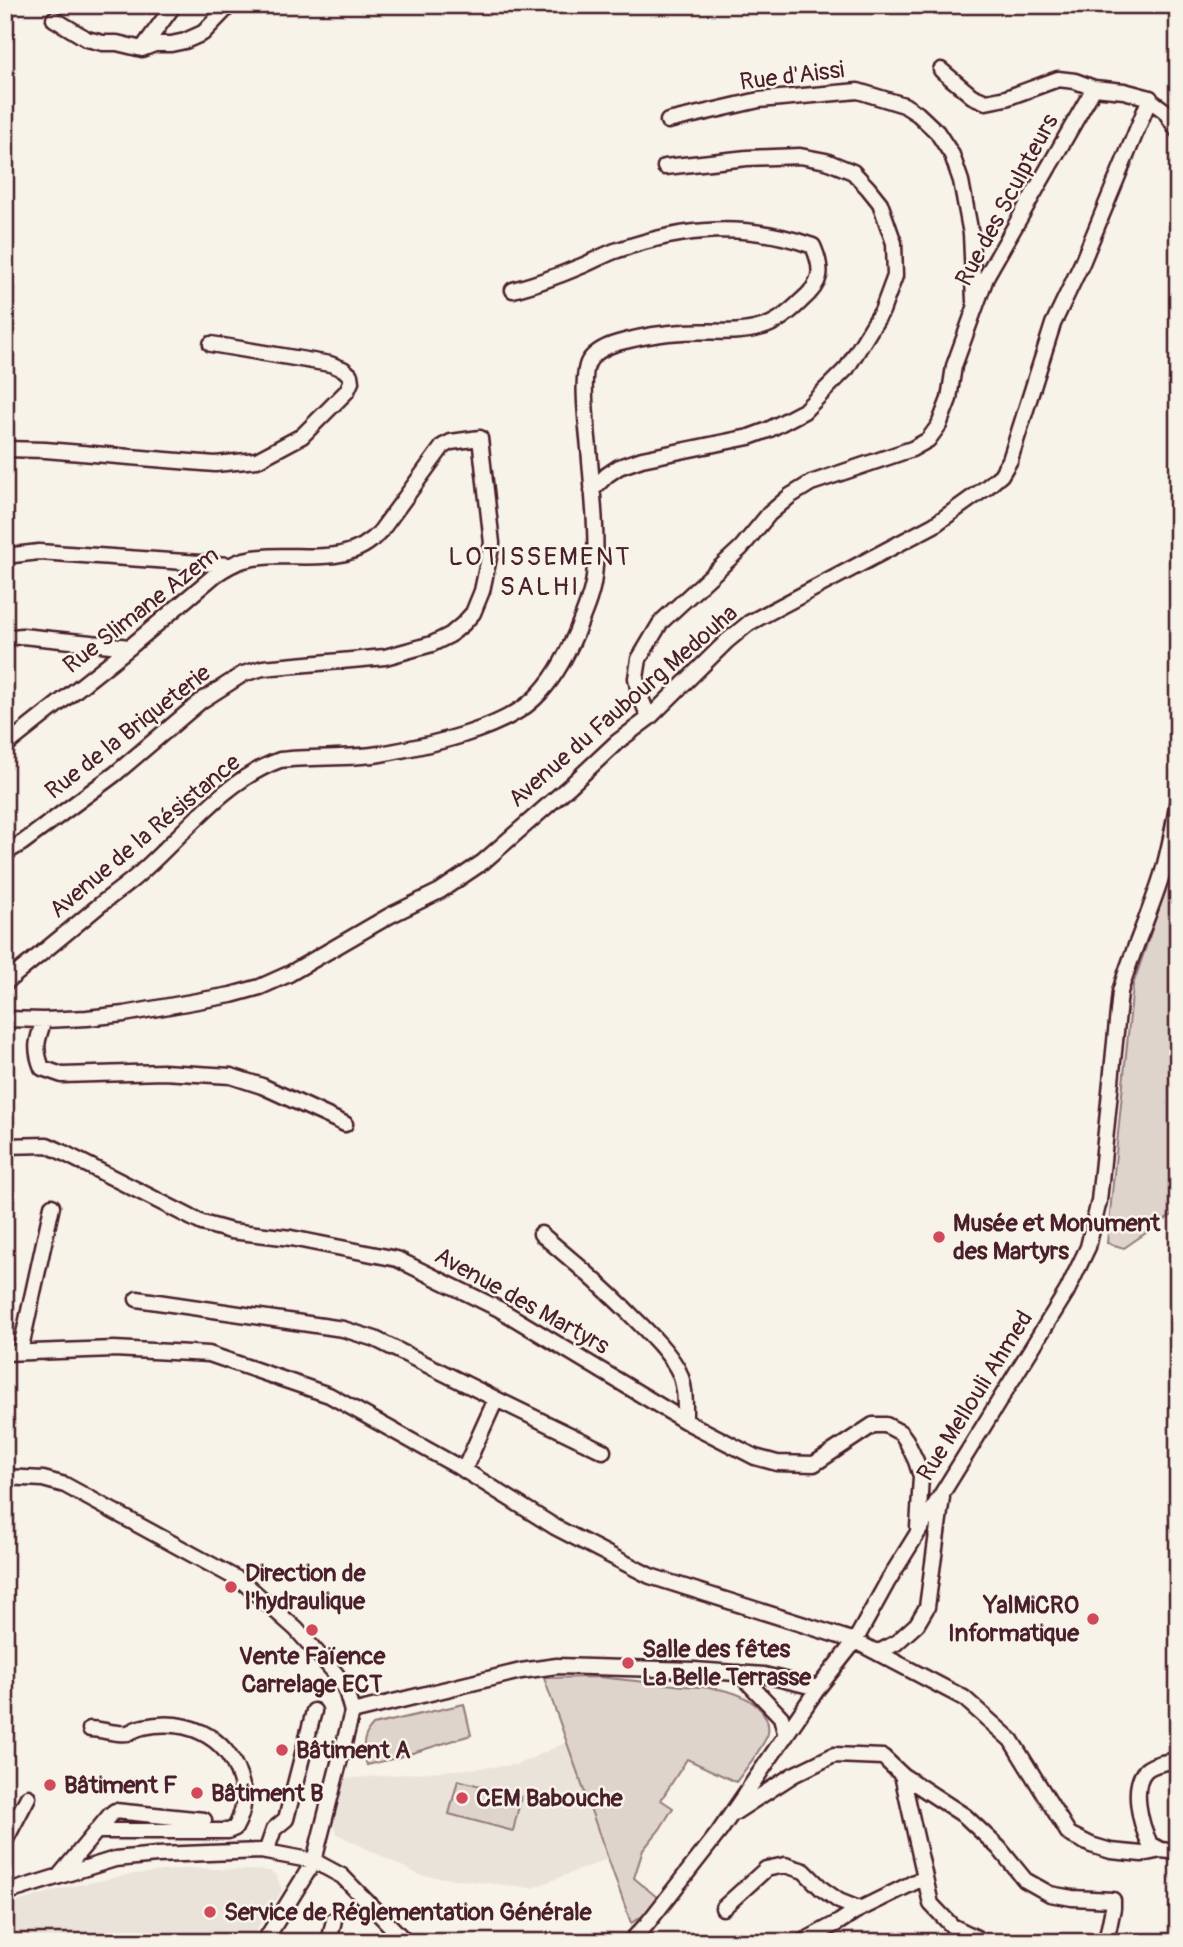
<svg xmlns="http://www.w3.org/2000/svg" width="1183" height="1947" font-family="Pangolin,sans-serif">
  <rect width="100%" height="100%" fill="#f7f3e8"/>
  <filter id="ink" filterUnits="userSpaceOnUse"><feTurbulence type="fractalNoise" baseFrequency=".0143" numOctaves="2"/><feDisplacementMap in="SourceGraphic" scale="14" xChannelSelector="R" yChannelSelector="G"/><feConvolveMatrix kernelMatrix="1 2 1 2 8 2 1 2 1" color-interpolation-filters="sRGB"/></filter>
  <g filter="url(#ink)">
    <path fill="#eae3da" d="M 567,1742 L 608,1859 L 532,1888 L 419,1875 L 337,1834 L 331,1818 L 342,1779 L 516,1765 Z
      M 190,1868 L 270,1871 L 277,1876 L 282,1891 L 248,1942 L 5,1942 L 5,1906 L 64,1888 L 127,1875 Z"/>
    <path fill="#ded4cc" stroke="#947a7c" stroke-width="2" d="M 1178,853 L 1178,1211 L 1124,1248 L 1107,1243 L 1133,985 Z
      M 598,1677 C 627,1680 655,1683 684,1686 C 698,1687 713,1687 727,1691 C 745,1695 772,1710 768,1733 C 765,1745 744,1771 736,1782 L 687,1759 L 661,1800 L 673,1808 L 660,1829 L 643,1850 L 634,1878 L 664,1903 L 631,1923 L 544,1678 Z
      M 464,1704 L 471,1735 L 396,1758 L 367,1765 C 362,1751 362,1736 373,1725 Z
      M 458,1780 L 521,1797 L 513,1831 L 449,1814 Z"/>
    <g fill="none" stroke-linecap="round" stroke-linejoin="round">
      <defs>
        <path id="minor" d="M 54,19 L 87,39 L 103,43 L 117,43 L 142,49 L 155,44 L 171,44 L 185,41 L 203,33 L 230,5
          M 142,49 L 174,5
          M 941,70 L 972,96 L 986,102 L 1006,98 L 1058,79 L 1075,81 L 1094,88 L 1124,91 L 1150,98 L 1150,100 L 1165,111 L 1178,131
          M 668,121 L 759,100 L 858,91 L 904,105 L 918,114 L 937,132 L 952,155 L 961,181 L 971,234 L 974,301
          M 5,449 L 45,450 L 215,464 L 257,460 L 302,436 L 347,391 L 351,382 L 350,375 L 343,369 L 330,364 L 211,344
          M 592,490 L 607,475 L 619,467 L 642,459 L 749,437 L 768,430 L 804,411 L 847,368 L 882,311 L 895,276 L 894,243 L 880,203 L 868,188 L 853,172 L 826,161 L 800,156 L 747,158 L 665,167
          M 5,556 L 39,552 L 229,565
          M 5,638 L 22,636 L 130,647
          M 649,718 L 639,693 L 636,678 L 639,659 L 661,622 L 741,548 L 769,514 L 790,496 L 811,483 L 912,449 L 928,440 L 939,425 L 949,399 L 954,366 L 987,275 L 1094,88
          M 5,746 L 130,647 L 215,575 C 225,568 233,563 244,560 C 290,548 345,572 380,532 L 443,446 L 451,442 L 480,438 L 492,543 L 482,591 L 473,613 L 463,624 L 450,635 L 432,644 L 385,657 L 263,668 L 243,674 L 201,701 L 115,774 L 22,843 L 5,853
          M 5,983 C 37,957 69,931 101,904 C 113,894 127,885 139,874 C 184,835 222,781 280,760 C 313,756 348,759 380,754 C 425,746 500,731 534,699 C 553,681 566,657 576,633 C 583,615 592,596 594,577 C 598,543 593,496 590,461 C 589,440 579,376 589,361 C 596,350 612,344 625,341 C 644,336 663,333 683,332 C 709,330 736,335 762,327 C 777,323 790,312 801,301 C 822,283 824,271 813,246 C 745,222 685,227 618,250 C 605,254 592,262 579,267 C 558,276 535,284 513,290
          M 5,1019 L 44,1020 L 87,1018 L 124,1014 L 231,995 L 260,987 L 289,974 L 389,916 L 440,891 L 483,862 L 571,785 L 617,742 L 649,718 L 727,641 L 749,623 L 934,525 L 987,487 L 1001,475 L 1010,460 L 1053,324 L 1082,263 L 1150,98
          M 44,1020 C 37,1040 34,1048 42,1068 L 62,1075 L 163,1072 L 231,1076 L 262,1086 L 345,1124
          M 5,1146 L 47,1145 L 58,1150 L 202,1223 L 231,1231 L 291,1238 L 397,1259 L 499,1309 L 685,1421 L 755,1457 L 777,1463 L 814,1464 L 873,1425 L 886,1425 L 901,1433 L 906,1440 L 916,1461 L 921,1476 L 918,1528
          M 541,1234 C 573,1261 605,1288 634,1318 C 649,1333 666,1349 677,1368 C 686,1384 685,1404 685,1421
          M 137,1299 L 343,1329 L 375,1339 L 496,1399 L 464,1470
          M 20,1352 L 52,1206
          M 5,1353 L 114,1349 L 209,1354 L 329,1395 L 464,1470 L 555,1527 L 650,1576 L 855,1641 L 964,1698 L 1011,1740 L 1069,1834 L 1091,1845 L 1111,1851 L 1142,1854 L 1161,1850
          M 496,1399 L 603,1451
          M 5,1477 L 43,1479 L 65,1485 L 243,1582 L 296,1629 L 336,1674 L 346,1690 L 352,1712
          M 874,1651 L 881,1651 L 896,1643 L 917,1624 L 927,1607 L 942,1497
          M 739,1673 L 781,1717 L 786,1736
          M 352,1712 L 521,1671 L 557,1666 L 694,1670 L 764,1675 L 818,1688
          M 90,1729 C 101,1729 117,1735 128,1733 C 133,1731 137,1728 143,1727 C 185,1718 225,1734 239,1776 C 246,1795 245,1810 235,1828 L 228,1831 L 96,1831
          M 1178,1760 C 1168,1762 1154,1763 1146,1770 C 1130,1786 1141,1826 1150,1844 L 1161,1850 L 1178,1852
          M 902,1775 L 965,1816 L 999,1848 L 1025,1880 L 1050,1894 L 1072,1898 L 1113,1900 L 1113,1908 L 1106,1942
          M 734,1813 L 793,1775 L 834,1755 L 883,1757 L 902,1775 L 931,1904 L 952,1926 L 979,1939
          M 5,1841 L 28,1797
          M 266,1852 L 274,1829 L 286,1819 L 314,1711
          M 59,1876 L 110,1815 L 115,1811 L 204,1820
          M 5,1893 L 115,1859 L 157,1855 L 261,1851 L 314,1861 L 342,1876 L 406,1942
          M 723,1908 L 766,1869 L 785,1865 L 804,1871 L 822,1889 L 839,1901 L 859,1909
          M 264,1942 L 314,1861 L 352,1712
          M 329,1942 L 334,1920
          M 630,1942 L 647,1924 L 719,1832 L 818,1688 L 855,1641 L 888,1581 L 1067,1291 L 1088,1247 L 1099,1201 L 1120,992 C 1132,950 1152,910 1164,868 C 1170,844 1175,822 1178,798
          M 802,1942 L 839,1922 L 854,1912 L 925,1877"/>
      </defs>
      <use href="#minor" stroke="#4a1f2b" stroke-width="19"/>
      <use href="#minor" stroke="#f7f3e8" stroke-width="14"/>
    </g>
  </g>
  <g fill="#d1495b" stroke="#f7f3e8" stroke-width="2.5">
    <circle cx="939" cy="1237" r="7"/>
    <circle cx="231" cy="1587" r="7"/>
    <circle cx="1093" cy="1619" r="7"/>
    <circle cx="312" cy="1630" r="7"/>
    <circle cx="628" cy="1663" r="7"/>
    <circle cx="282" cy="1750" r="7"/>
    <circle cx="50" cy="1785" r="7"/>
    <circle cx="197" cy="1793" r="7"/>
    <circle cx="462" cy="1798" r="7"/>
    <circle cx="210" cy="1912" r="7"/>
  </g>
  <g text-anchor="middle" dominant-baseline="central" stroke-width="5" stroke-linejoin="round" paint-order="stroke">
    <g font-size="24" fill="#4a1f2b" stroke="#f7f3e8">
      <text transform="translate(792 76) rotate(-7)">Rue d'Aissi</text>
      <text transform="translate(1007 200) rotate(-62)">Rue des Sculpteurs</text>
      <text transform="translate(141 610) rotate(-38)">Rue Slimane Azem</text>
      <text transform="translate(623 706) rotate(-41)">Avenue du Faubourg Medouha</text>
      <text transform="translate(128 732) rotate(-38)">Rue de la Briqueterie</text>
      <text transform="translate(145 836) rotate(-40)">Avenue de la Résistance</text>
      <text transform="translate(522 1301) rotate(29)">Avenue des Martyrs</text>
      <text transform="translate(975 1396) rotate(-58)">Rue Mellouli Ahmed</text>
    </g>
    <g font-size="24" font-weight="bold" fill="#4a1f2b" stroke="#f7f3e8" text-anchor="start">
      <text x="953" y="1223">Musée et Monument<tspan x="953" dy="28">des Martyrs</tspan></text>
      <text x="245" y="1573">Direction de<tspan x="245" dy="28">l'hydraulique</tspan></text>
      <text x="1079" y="1605" text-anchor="end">YalMiCRO<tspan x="1079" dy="28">Informatique</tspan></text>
      <text x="642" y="1649">Salle des fêtes<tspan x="642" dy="28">La Belle Terrasse</tspan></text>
      <text x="312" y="1656" text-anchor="middle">Vente Faïence<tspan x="312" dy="28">Carrelage ECT</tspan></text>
      <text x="296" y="1750">Bâtiment A</text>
      <text x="64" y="1785">Bâtiment F</text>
      <text x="211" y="1793">Bâtiment B</text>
      <text x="476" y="1798">CEM Babouche</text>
      <text x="224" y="1912">Service de Réglementation Générale</text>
    </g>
    <g font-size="26" letter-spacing="2" fill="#4a1f2b" stroke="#f7f3e8">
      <text x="540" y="557">LOTISSEMENT<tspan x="540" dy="30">SALHI</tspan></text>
    </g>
  </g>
  <rect width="1183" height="1947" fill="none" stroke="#f7f3e8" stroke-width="28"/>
  <rect x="14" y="14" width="1155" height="1919" fill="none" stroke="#4a1f2b" stroke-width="2.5" filter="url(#ink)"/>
</svg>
